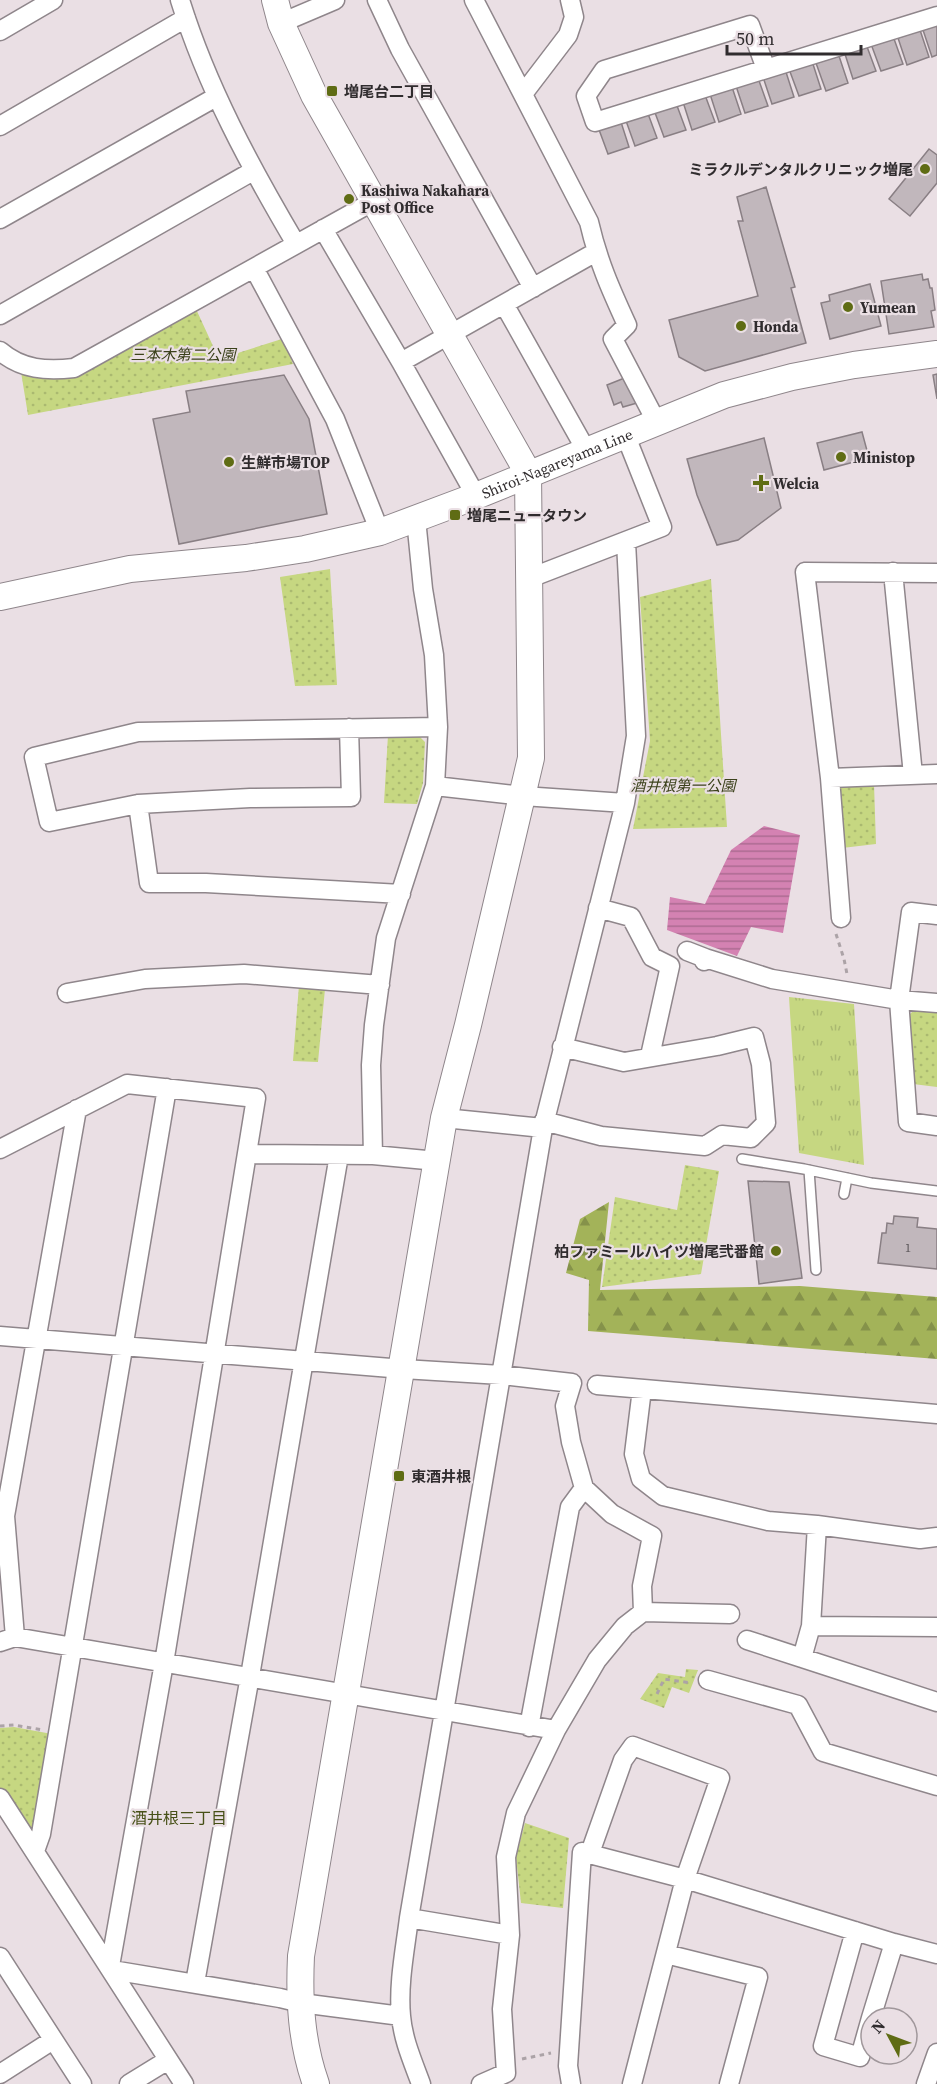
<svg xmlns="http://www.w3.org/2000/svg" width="937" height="2084" font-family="'Source Serif 4','Noto Sans JP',serif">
  <defs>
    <pattern id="grass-tufts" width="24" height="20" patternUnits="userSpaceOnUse" patternTransform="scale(1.5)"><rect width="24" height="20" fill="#c6d781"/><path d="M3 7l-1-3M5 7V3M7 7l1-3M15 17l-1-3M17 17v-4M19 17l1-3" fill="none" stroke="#aab970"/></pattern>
    <pattern id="forest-firs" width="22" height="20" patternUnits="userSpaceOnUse" patternTransform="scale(1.5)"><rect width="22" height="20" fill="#a3b359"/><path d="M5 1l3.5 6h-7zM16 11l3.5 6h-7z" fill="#85924a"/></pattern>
    <pattern id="park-dots" width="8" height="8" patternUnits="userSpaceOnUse" patternTransform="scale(1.5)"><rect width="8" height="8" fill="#c6d781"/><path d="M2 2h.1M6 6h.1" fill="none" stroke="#aab970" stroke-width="1.8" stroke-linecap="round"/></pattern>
    <pattern id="water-rules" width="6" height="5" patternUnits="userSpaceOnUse" patternTransform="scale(1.5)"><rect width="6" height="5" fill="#d482b2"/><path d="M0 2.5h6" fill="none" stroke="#ac6b91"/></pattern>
  </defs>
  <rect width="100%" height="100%" fill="#eadfe4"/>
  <path fill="url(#grass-tufts)" d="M 789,997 L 854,1004 L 864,1165 L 799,1153 Z"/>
  <path fill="url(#forest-firs)" d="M 609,1202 L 600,1290 L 800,1286 L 937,1297 L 937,1359 L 588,1331 L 589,1280 L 566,1273 L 580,1219 Z"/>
  <path fill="url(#park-dots)" d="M 196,309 L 219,359 L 285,338 L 292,352 L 290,356 L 293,364 L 28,415 L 21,372 L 35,376 Z
    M 330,569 L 337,685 L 295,686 L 280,577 Z
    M 711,579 L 727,827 L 633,829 L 650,741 L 640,597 Z
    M 388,735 L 418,735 L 425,742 L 423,783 L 417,804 L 384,803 Z
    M 874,784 L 876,844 L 842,848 L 837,791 L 843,785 Z
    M 299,985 L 325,989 L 318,1062 L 293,1061 Z
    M 913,1011 L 937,1013 L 937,1087 L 913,1084 L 908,1016 Z
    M 685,1165 L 719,1171 L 701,1274 L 602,1287 L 615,1197 L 677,1210 Z
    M 686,1669 L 698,1670 L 689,1693 L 672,1687 L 664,1708 L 640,1699 L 658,1673 L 685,1677 Z
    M 14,1727 L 52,1734 L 36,1830 L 28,1832 L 0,1789 L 0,1728 Z
    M 525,1823 L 569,1838 L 563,1908 L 521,1903 L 516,1857 Z"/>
  <path fill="url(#water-rules)" d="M 764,826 L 800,835 L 783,933 L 751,927 L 737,956 L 667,930 L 670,897 L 705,904 L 731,850 Z"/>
  <path fill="#c1b7bc" stroke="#897f84" stroke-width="1.5" d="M 937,25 L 937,55 L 932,57 L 923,30 Z
    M 920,30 L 929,57 L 907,65 L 898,38 Z
    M 893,36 L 903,64 L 881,71 L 871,44 Z
    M 866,44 L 876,71 L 853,79 L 844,51 Z
    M 839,56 L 848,83 L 826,91 L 816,63 Z
    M 812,61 L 821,89 L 799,96 L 789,69 Z
    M 785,69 L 794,97 L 772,104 L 763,77 Z
    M 758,78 L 768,106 L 745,113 L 736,86 Z
    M 732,87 L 741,114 L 719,122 L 710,94 Z
    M 705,95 L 715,122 L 692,130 L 683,102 Z
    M 676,103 L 686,130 L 664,137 L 654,110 Z
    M 647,111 L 657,138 L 635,146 L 625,118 Z
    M 620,119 L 629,147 L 608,154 L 598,127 Z
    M 929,149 L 937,155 L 937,183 L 910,216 L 889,199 Z
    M 766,187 L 795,287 L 791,288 L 806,343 L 705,371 L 679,357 L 669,320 L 758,296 L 738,221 L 743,221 L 737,197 Z
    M 922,274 L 923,280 L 928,279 L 930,288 L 932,288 L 935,310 L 931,311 L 934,327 L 889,334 L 881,281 Z
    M 870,284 L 881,326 L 830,339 L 821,303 L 830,301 L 829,295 Z
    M 937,374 L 937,399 L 933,375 Z
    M 284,375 L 309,419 L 327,514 L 179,544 L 153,419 L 190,412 L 186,391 Z
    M 627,377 L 637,403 L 623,407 L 621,402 L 614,405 L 607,385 Z
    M 862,432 L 869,458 L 824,470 L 817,443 Z
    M 764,438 L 781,508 L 738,540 L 717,545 L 697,495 L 687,459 Z
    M 748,1181 L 789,1182 L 802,1278 L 759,1284 Z
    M 894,1216 L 918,1218 L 917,1227 L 937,1229 L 937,1269 L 878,1263 L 882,1233 L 886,1233 L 887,1223 L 893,1224 Z"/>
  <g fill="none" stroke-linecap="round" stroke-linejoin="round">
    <defs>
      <path id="lane" d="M 742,1159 L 804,1169 L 871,1183 L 937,1191
        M 809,1170 L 816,1270
        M 844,1194 L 847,1178"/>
      <path id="street" d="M 180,0 C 207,87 250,166 296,244
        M 377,0 L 400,49 L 533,288
        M 474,0 L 589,222 C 598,261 610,288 627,325 L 613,339 L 656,421
        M 281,23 L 335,0
        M 0,31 L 53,0
        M 766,69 L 750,25 L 604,70 L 586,96 L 595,122 L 937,16
        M 523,94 L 568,35 L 574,17 L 570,0
        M 0,126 L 186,18
        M 0,219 L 216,97
        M 323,229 L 401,362 L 476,496
        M 254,268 L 335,419 L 380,532
        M 504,304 L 586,450
        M 0,315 L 253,171
        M 0,351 C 22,370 47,371 74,368 L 374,201
        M 401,362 L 596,252
        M 893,572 L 913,775
        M 530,578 L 662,527 L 625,434
        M 349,728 L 351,797 L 250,798 L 138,804 L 49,822 L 34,757 L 138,732 L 438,727
        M 830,778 L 937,774
        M 435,786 L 523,796 L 625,803
        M 138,804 L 149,883 L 206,883 L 401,894
        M 598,908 L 631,917 L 652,957 L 670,966 L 650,1056
        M 937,915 L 911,912 L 899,1000 L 908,1122 L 937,1126
        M 841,918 L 830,778 L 805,572 L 937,573
        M 687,951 L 705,958 L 704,961
        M 705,958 L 772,979 L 899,1000 L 937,1003
        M 67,993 L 145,979 L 244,974 L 380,985
        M 444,1118 L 543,1128
        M 544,1121 L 601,1136 L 705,1146 L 722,1135 L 751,1138 L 766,1123 L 761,1064 L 754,1037 L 717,1046 L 624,1062 L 562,1047
        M 0,1149 L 127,1084 L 256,1098 L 164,1663 L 110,1966
        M 247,1154 L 373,1155 L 437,1161
        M 373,1155 L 371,1065 L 374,1025 L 386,938 L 435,786 L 438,727 L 434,655 L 423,589 L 416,519
        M 0,1336 L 403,1369 L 501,1375 L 572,1383 L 565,1406 L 571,1442 L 584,1488 L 570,1507 L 529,1727
        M 597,1385 L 937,1414
        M 642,1389 L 634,1454 L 641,1479 L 663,1496 L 768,1521 L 817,1525 L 920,1539 L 937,1537
        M 584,1488 L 612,1514 L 652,1536 L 642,1586 L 643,1612
        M 1,1508 L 5,1516 L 15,1637
        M 0,1519 L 5,1516 L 77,1109
        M 817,1525 L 811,1626 L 802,1658 L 937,1702
        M 811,1626 L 937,1627
        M 747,1640 L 802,1658
        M 0,1642 L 15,1637 L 556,1730
        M 708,1680 L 798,1705 L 823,1752 L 937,1786
        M 0,1798 L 184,2084
        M 35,1851 L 41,1834 L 167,1088
        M 590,1853 L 623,1760 L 633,1746 L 720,1778 L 685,1879 L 632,2084
        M 409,1918 L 510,1935
        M 855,1931 L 823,2046 L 860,2057 L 871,2018
        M 666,1954 L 758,1977 L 729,2084
        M 0,1957 L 82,2084
        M 112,1970 L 280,1998 L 301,2003 L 401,2016
        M 195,1983 L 250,1676 L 339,1155
        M 871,2018 L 894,1943
        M 0,2074 L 53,2040
        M 129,2084 L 168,2060
        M 421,2084 C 413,2062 403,2040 401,2016 C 398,1984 405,1950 409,1918 L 543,1128 L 625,803 L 636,736 L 626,542
        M 481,2084 L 506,2073 L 502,2009 L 510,1935 L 506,1857 L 516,1813 L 556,1730 L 597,1660 L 625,1626 L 643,1612 L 730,1614
        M 571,2084 L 568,2066 L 582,1852 L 685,1879 L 894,1943 L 937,1954
        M 926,2084 L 937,2053"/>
      <g id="secondary">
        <path d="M 275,0 L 281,23 L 314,95 L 528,473 L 531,758 L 468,1025 L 444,1118 L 301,1956 C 299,1999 301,2042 316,2084"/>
        <path id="s1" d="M 0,597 L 130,569 L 246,558 L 305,549 L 380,532 L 476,496 L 724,395 L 792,377 L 854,365 L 937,354"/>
      </g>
    </defs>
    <use href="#lane" stroke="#8f868b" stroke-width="12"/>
    <use href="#street" stroke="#8f868b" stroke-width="21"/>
    <use href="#secondary" stroke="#8f868b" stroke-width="28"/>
    <path stroke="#aca3a7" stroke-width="3" stroke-dasharray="4.5 4.5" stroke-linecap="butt" d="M 836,934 L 844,959 L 847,974
      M 657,1694 L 664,1679 L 691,1683
      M 0,1726 L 14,1725 L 43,1730
      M 522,2059 L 551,2053"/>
    <use href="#lane" stroke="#fff" stroke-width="9"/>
    <use href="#street" stroke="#fff" stroke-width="18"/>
    <use href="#secondary" stroke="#fff" stroke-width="26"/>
  </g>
  <g fill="#5f6c14" stroke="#eadfe4" stroke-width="2">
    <rect x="326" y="85" width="12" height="12" rx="3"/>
    <circle cx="925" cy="169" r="6"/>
    <circle cx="349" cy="199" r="6"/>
    <circle cx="848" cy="307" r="6"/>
    <circle cx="741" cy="326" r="6"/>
    <circle cx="841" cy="457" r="6"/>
    <circle cx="229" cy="462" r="6"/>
    <path d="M758 474h6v6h6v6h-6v6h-6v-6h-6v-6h6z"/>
    <rect x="449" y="509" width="12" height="12" rx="3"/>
    <circle cx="776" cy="1251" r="6"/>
    <rect x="393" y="1470" width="12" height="12" rx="3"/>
  </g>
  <g text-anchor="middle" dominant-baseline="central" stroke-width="4.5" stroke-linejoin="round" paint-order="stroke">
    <g font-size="12" fill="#544f52">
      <text x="908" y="1248">1</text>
    </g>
    <g font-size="15" font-weight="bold" fill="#302c2e" stroke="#eadfe4" text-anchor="start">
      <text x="344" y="91">増尾台二丁目</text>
      <text x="913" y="169" text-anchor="end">ミラクルデンタルクリニック増尾</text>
      <text x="361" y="190">Kashiwa Nakahara<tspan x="361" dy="17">Post Office</tspan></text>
      <text x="860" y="307">Yumean</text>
      <text x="753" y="326">Honda</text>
      <text x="853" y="457">Ministop</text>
      <text x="241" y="462">生鮮市場TOP</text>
      <text x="773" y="483">Welcia</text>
      <text x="467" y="515">増尾ニュータウン</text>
      <text x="764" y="1251" text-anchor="end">柏ファミールハイツ増尾弐番館</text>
      <text x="411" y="1476">東酒井根</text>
    </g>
    <g font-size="15" font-style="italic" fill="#3b411b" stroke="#eadfe4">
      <text x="183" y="354">三本木第二公園</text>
      <text x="683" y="785">酒井根第一公園</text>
    </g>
    <g font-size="15" fill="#302c2e" stroke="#eadfe4">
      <text stroke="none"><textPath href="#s1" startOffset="576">Shiroi-Nagareyama Line</textPath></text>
    </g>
    <g font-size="16" fill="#475017" stroke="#eadfe4">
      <text x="179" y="1818">酒井根三丁目</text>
    </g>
  </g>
  <g transform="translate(889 2036) rotate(311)"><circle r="28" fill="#eadfe4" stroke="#a0979b" stroke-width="1.5"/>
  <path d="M0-4.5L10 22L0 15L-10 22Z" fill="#5f6c14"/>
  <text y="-9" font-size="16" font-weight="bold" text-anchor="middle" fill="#302c2e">N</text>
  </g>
  <path d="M727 45v9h134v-9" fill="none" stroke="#302c2e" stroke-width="3"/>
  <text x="736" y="45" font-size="18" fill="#302c2e" stroke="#eadfe4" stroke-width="4.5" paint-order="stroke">50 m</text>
</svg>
